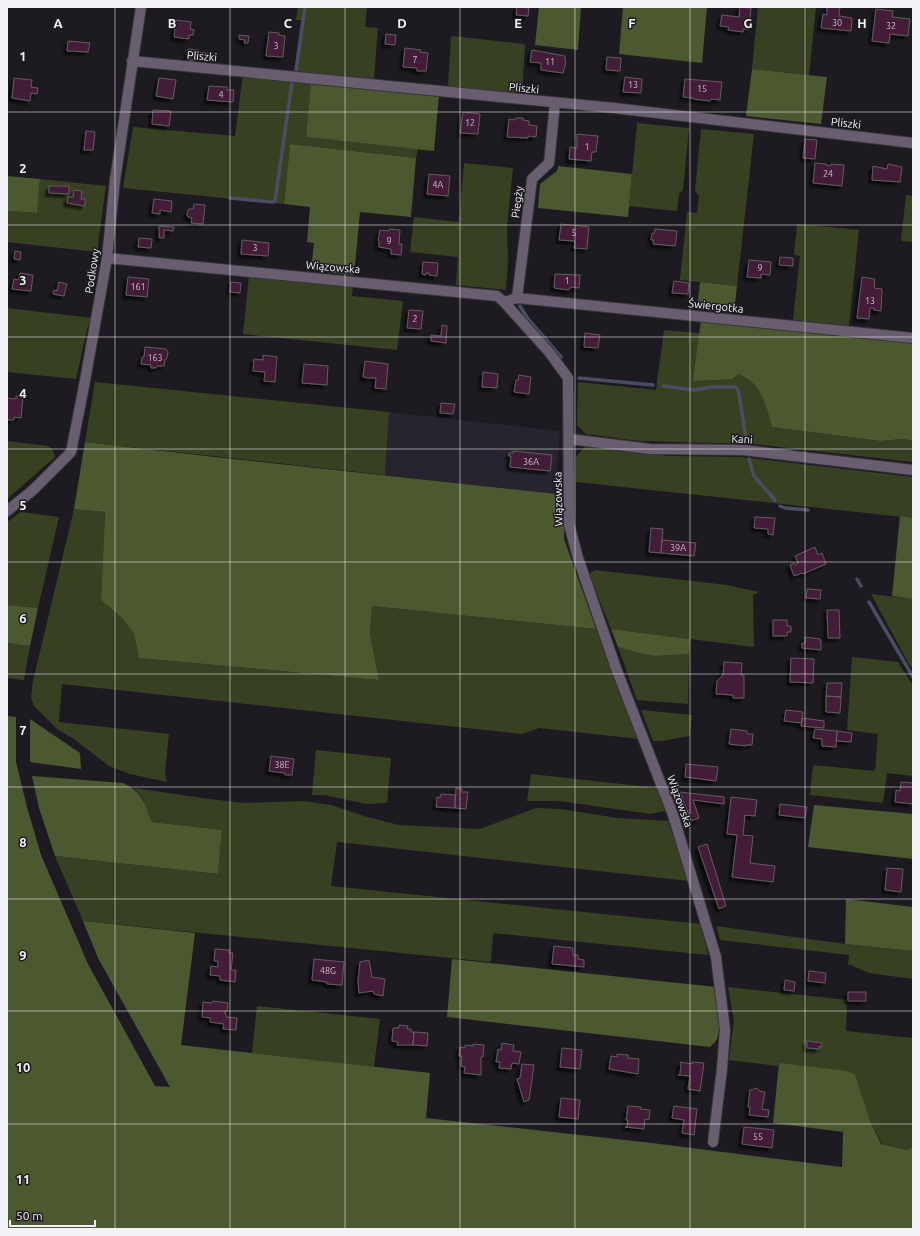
<svg xmlns="http://www.w3.org/2000/svg" width="920" height="1236" font-family="Ubuntu,sans-serif">
  <defs>
    <filter id="shadow"><feDropShadow dx="-3.5" dy="3.5" stdDeviation="1" flood-color="#0009"/></filter>
  </defs>
  <rect width="100%" height="100%" fill="#1d1b21"/>
  <path fill="#27242f" d="M 389,412 L 560,431 L 555,485 L 556,494 L 385,475 Z"/>
  <path fill="#374121" d="M 298,7 L 367,7 L 365,27 L 378,28 L 374,79 L 294,73 L 301,20 L 296,20 Z
    M 758,7 L 816,7 L 809,75 L 752,69 Z
    M 451,36 L 525,44 L 522,95 L 448,87 Z
    M 243,74 L 311,82 L 306,137 L 418,149 L 416,158 L 290,144 L 284,204 L 123,188 L 133,127 L 235,136 Z
    M 637,123 L 689,128 L 683,190 L 679,194 L 677,211 L 629,206 Z
    M 701,129 L 754,134 L 737,286 L 680,280 L 687,212 L 697,213 L 699,196 L 695,191 Z
    M 464,163 L 513,168 L 507,227 L 508,262 L 506,290 L 456,285 L 458,257 L 410,252 L 414,217 L 459,222 Z
    M 40,179 L 106,186 L 97,252 L 7,242 L 7,211 L 37,213 Z
    M 906,195 L 913,196 L 913,242 L 901,241 Z
    M 797,224 L 859,230 L 849,326 L 793,320 L 800,256 L 794,255 Z
    M 249,276 L 353,285 L 352,296 L 403,301 L 397,350 L 243,334 Z
    M 7,308 L 92,318 L 87,329 L 76,379 L 7,372 Z
    M 664,330 L 700,333 L 694,381 L 738,374 L 746,376 L 756,387 L 765,400 L 772,427 L 880,441 L 903,439 L 913,441 L 913,462 L 754,444 L 639,441 L 586,434 L 577,425 L 578,382 L 656,390 Z
    M 95,382 L 389,412 L 385,475 L 85,442 Z
    M 7,441 L 48,446 L 53,450 L 55,457 L 7,499 Z
    M 585,447 L 634,453 L 670,456 L 741,457 L 913,477 L 913,518 L 576,482 L 576,457 Z
    M 74,509 L 105,512 L 101,599 L 121,617 L 134,634 L 139,658 L 379,680 L 370,634 L 372,606 L 596,629 L 639,739 L 539,728 L 522,734 L 62,684 L 59,722 L 169,734 L 165,772 L 167,782 L 130,774 L 109,766 L 74,739 L 57,729 L 34,706 L 31,698 L 33,681 Z
    M 21,512 L 59,517 L 38,608 L 7,605 L 7,522 Z
    M 595,570 L 727,585 L 759,592 L 753,595 L 754,647 L 611,629 L 589,574 Z
    M 871,594 L 913,599 L 913,670 L 909,664 Z
    M 7,643 L 30,646 L 24,680 L 7,678 Z
    M 618,647 L 639,653 L 655,656 L 689,654 L 688,704 L 637,700 Z
    M 852,657 L 898,662 L 913,686 L 913,776 L 887,773 L 883,803 L 810,795 L 813,765 L 875,771 L 878,734 L 847,730 Z
    M 641,710 L 692,715 L 690,736 C 678,737 666,742 653,741 Z
    M 316,750 L 391,758 L 387,803 L 366,804 L 325,795 L 312,795 Z
    M 531,774 L 658,788 L 666,811 L 650,814 L 559,801 L 527,801 Z
    M 134,788 L 209,799 L 244,803 L 303,801 L 331,805 L 367,817 L 399,825 L 480,829 L 536,808 L 561,809 L 617,818 L 668,821 L 689,881 L 337,842 L 331,886 L 701,924 L 708,955 L 493,933 L 491,962 L 83,921 L 55,856 L 218,874 L 222,830 L 152,822 L 142,797 Z
    M 716,926 L 845,944 L 913,951 L 913,979 L 869,973 L 848,964 L 849,955 L 720,940 Z
    M 728,987 L 847,1000 L 846,1031 L 913,1038 L 913,1147 L 907,1150 L 882,1144 L 869,1118 L 779,1063 L 778,1066 L 729,1060 L 734,1020 Z
    M 257,1006 L 380,1019 L 374,1067 L 252,1053 Z"/>
  <path fill="#4c5930" d="M 539,7 L 581,7 L 578,50 L 535,45 Z
    M 623,7 L 707,7 L 702,63 L 619,54 Z
    M 752,69 L 827,77 L 821,124 L 746,116 Z
    M 311,82 L 439,95 L 434,151 L 306,137 Z
    M 290,144 L 416,158 L 411,217 L 360,212 L 354,275 L 311,270 L 314,243 L 307,242 L 310,207 L 284,204 Z
    M 558,166 L 632,174 L 628,217 L 538,208 L 540,184 L 557,171 Z
    M 7,176 L 40,179 L 37,213 L 7,211 Z
    M 700,282 L 737,286 L 734,313 L 697,309 Z
    M 701,320 L 913,342 L 913,441 L 903,439 L 880,441 L 772,427 C 766,405 761,382 738,374 L 732,379 L 693,381 Z
    M 85,442 L 206,456 L 556,494 L 565,494 L 564,539 L 596,629 L 372,606 L 370,634 L 379,680 L 139,658 L 134,634 L 121,617 L 101,600 L 105,512 L 74,509 Z
    M 900,516 L 913,518 L 913,599 L 892,596 Z
    M 7,605 L 38,608 L 30,646 L 7,643 Z
    M 611,629 L 690,639 L 689,654 L 655,656 L 639,653 L 618,647 Z
    M 7,716 L 16,717 L 16,762 L 27,807 L 41,855 L 88,964 L 155,1086 L 170,1087 L 98,958 L 83,921 L 195,933 L 181,1045 L 430,1073 L 426,1118 L 652,1143 L 842,1167 L 843,1132 L 773,1123 L 779,1063 L 847,1071 L 855,1075 L 869,1118 L 881,1144 L 907,1150 L 913,1147 L 913,1229 L 7,1229 Z
    M 30,719 L 80,753 L 81,769 L 30,762 Z
    M 32,776 L 123,783 C 144,793 144,803 152,822 L 222,830 L 218,874 L 55,856 L 39,808 Z
    M 814,805 L 913,814 L 913,859 L 808,847 Z
    M 846,899 L 913,907 L 913,951 L 845,944 Z
    M 452,959 L 716,987 C 718,1000 721,1024 718,1036 C 717,1041 713,1044 710,1047 L 447,1017 Z"/>
  <g fill="none" stroke-linecap="round" stroke-linejoin="round">
    <path stroke="#4a4d64" stroke-width="3.5" d="M 296,71 L 305,7
      M 230,198 L 272,202 L 275,201 L 292,82
      M 520,306 L 528,319 L 561,357
      M 579,378 L 653,385
      M 663,386 L 695,390 L 711,387 L 735,387 L 738,390 L 739,394 L 746,439
      M 749,459 L 754,476 L 775,500
      M 780,506 L 785,508 L 808,510
      M 857,579 L 861,586
      M 869,602 L 913,677"/>
  </g>
  <path fill="#421f37" stroke="#625b5f" filter="url(#shadow)" d="M 517,7 L 525,7 L 525,8 L 529,8 L 528,16 L 516,15 Z
    M 740,7 L 751,8 L 749,29 L 743,29 L 743,32 L 728,30 L 729,27 L 720,26 L 722,15 L 739,17 Z
    M 827,7 L 840,7 L 839,16 L 852,18 L 851,31 L 821,28 L 823,14 L 827,15 Z
    M 876,9 L 893,11 L 892,17 L 910,19 L 908,36 L 890,34 L 889,43 L 872,41 Z
    M 176,20 L 191,22 L 190,29 L 194,30 L 193,35 L 189,35 L 189,39 L 174,37 Z
    M 269,32 L 279,33 L 279,35 L 285,36 L 283,57 L 266,56 Z
    M 386,34 L 396,35 L 395,45 L 385,44 Z
    M 239,35 L 249,36 L 248,43 L 244,43 L 245,40 L 239,39 Z
    M 68,41 L 90,43 L 88,52 L 67,51 Z
    M 405,48 L 421,50 L 420,52 L 428,53 L 426,71 L 417,71 L 417,68 L 403,67 Z
    M 188,49 L 198,50 L 198,52 L 213,54 L 212,61 L 197,59 L 197,61 L 187,60 Z
    M 532,50 L 565,56 L 565,60 L 566,62 L 563,73 L 541,70 L 541,63 L 530,62 Z
    M 607,57 L 621,58 L 620,71 L 606,70 Z
    M 625,77 L 642,79 L 641,93 L 623,92 Z
    M 14,78 L 32,80 L 31,87 L 38,88 L 37,94 L 31,93 L 30,101 L 12,98 Z
    M 159,78 L 176,80 L 173,99 L 156,96 Z
    M 685,79 L 722,82 L 720,100 L 711,99 L 710,101 L 693,99 L 693,98 L 683,97 Z
    M 209,86 L 227,87 L 227,90 L 234,90 L 233,102 L 207,100 Z
    M 153,110 L 171,111 L 169,126 L 152,124 Z
    M 463,112 L 480,114 L 478,134 L 460,133 Z
    M 516,118 L 523,118 L 523,120 L 529,121 L 529,125 L 537,126 L 536,137 L 528,136 L 528,138 L 507,137 L 509,119 L 515,120 Z
    M 86,131 L 95,132 L 93,150 L 84,150 Z
    M 577,134 L 598,136 L 596,152 L 592,152 L 591,161 L 569,159 L 570,147 L 577,148 Z
    M 805,139 L 817,140 L 815,159 L 803,158 Z
    M 815,163 L 826,164 L 826,165 L 831,166 L 831,164 L 844,165 L 842,186 L 813,183 Z
    M 888,164 L 902,167 L 900,182 L 872,180 L 873,166 L 887,169 Z
    M 429,174 L 450,176 L 448,196 L 427,194 Z
    M 49,186 L 69,186 L 69,194 L 49,193 Z
    M 74,190 L 82,191 L 81,199 L 85,199 L 85,206 L 67,203 L 68,197 L 73,197 Z
    M 154,199 L 172,201 L 171,212 L 160,210 L 160,214 L 152,213 Z
    M 194,204 L 205,205 L 203,224 L 191,223 L 192,218 L 188,217 L 187,215 L 188,210 L 189,209 L 193,209 Z
    M 561,224 L 589,227 L 587,249 L 574,248 L 575,241 L 559,240 Z
    M 159,226 L 174,227 L 173,231 L 164,230 L 164,238 L 159,238 Z
    M 389,229 L 400,230 L 399,244 L 402,244 L 401,255 L 391,254 L 391,249 L 379,247 L 379,242 L 378,240 L 380,230 L 389,231 Z
    M 655,229 L 677,231 L 675,246 L 653,244 L 654,240 L 651,240 L 652,233 L 654,234 Z
    M 139,238 L 152,239 L 151,248 L 138,247 Z
    M 242,240 L 269,243 L 268,256 L 241,254 Z
    M 15,251 L 21,252 L 20,260 L 14,259 Z
    M 780,257 L 793,258 L 793,266 L 779,265 Z
    M 749,260 L 771,262 L 770,275 L 761,274 L 761,278 L 747,277 Z
    M 423,262 L 438,263 L 437,276 L 429,275 L 429,273 L 426,273 L 426,275 L 422,274 Z
    M 20,273 L 33,275 L 31,291 L 12,289 L 14,279 L 18,280 Z
    M 555,274 L 580,275 L 579,288 L 571,287 L 569,290 L 554,288 Z
    M 128,277 L 149,279 L 147,297 L 126,295 Z
    M 862,277 L 875,279 L 874,288 L 882,289 L 881,311 L 874,310 L 874,308 L 870,308 L 869,319 L 857,318 Z
    M 674,281 L 689,283 L 688,294 L 672,293 Z
    M 59,282 L 67,284 L 64,296 L 53,294 L 54,290 L 57,291 Z
    M 231,282 L 241,283 L 240,293 L 230,292 Z
    M 409,310 L 423,311 L 421,329 L 407,328 Z
    M 442,325 L 447,326 L 446,343 L 431,341 L 431,335 L 441,336 Z
    M 585,333 L 600,335 L 598,348 L 584,347 Z
    M 145,347 L 166,349 L 168,352 L 167,358 L 165,360 L 164,366 L 158,366 L 155,368 L 151,368 L 151,365 L 141,364 L 142,357 L 144,357 Z
    M 263,355 L 277,357 L 275,382 L 264,381 L 265,372 L 253,371 L 254,359 L 263,360 Z
    M 365,361 L 388,364 L 386,389 L 375,388 L 376,378 L 368,378 L 363,377 Z
    M 304,364 L 328,366 L 327,385 L 302,383 Z
    M 483,372 L 498,374 L 497,388 L 482,387 Z
    M 519,375 L 531,377 L 529,394 L 514,392 L 516,380 L 518,380 Z
    M 16,396 L 23,396 L 21,418 L 14,417 L 14,420 L 7,420 L 7,398 L 16,399 Z
    M 441,403 L 455,404 L 453,414 L 440,413 Z
    M 513,451 L 552,455 L 550,471 L 510,467 L 511,456 L 509,456 L 509,453 L 513,453 Z
    M 755,517 L 775,518 L 773,535 L 768,534 L 768,529 L 754,528 Z
    M 651,528 L 663,529 L 661,553 L 649,552 Z
    M 662,540 L 696,543 L 694,556 L 661,553 Z
    M 815,547 L 818,555 L 822,553 L 826,564 L 803,574 L 802,573 L 794,576 L 790,565 L 794,563 L 795,565 L 798,563 L 795,556 Z
    M 807,589 L 821,590 L 820,599 L 806,598 Z
    M 827,610 L 839,610 L 840,638 L 828,638 Z
    M 773,620 L 787,620 L 787,626 L 791,626 L 791,632 L 787,632 L 787,636 L 773,636 Z
    M 805,637 L 820,639 L 820,641 L 821,641 L 821,650 L 802,648 L 802,643 L 805,643 Z
    M 791,658 L 814,659 L 813,683 L 790,682 Z
    M 724,662 L 742,663 L 741,675 L 744,675 L 744,698 L 733,698 L 733,695 L 716,694 L 717,681 L 723,675 Z
    M 827,683 L 842,683 L 841,697 L 826,696 Z
    M 826,696 L 841,697 L 840,713 L 826,712 Z
    M 786,710 L 803,712 L 802,723 L 784,721 Z
    M 802,718 L 824,721 L 824,728 L 801,726 Z
    M 731,729 L 747,731 L 747,734 L 753,734 L 752,745 L 746,745 L 746,746 L 729,744 Z
    M 815,729 L 837,731 L 836,747 L 822,746 L 822,739 L 813,738 Z
    M 837,731 L 852,733 L 851,742 L 836,741 Z
    M 271,756 L 294,759 L 292,775 L 285,775 L 285,773 L 269,771 Z
    M 686,764 L 718,767 L 716,781 L 685,777 Z
    M 901,782 L 913,783 L 913,804 L 895,802 L 896,790 L 900,791 Z
    M 456,788 L 462,789 L 462,792 L 468,792 L 466,809 L 455,808 Z
    M 680,792 L 724,797 L 724,804 L 693,800 L 699,818 L 691,821 Z
    M 441,794 L 455,795 L 455,808 L 436,807 L 437,797 L 440,798 Z
    M 731,797 L 757,800 L 755,816 L 745,815 L 743,835 L 753,836 L 750,863 L 775,866 L 773,882 L 732,877 L 737,835 L 727,834 Z
    M 780,804 L 807,807 L 805,818 L 779,815 Z
    M 707,844 L 726,906 L 719,909 L 698,847 Z
    M 887,868 L 903,869 L 901,892 L 885,890 Z
    M 554,946 L 573,948 L 573,955 L 578,955 L 578,959 L 584,960 L 584,967 L 552,964 Z
    M 215,949 L 229,950 L 229,953 L 233,953 L 231,970 L 236,970 L 235,982 L 220,980 L 220,976 L 210,975 L 211,966 L 218,967 L 218,961 L 214,961 Z
    M 314,959 L 344,962 L 342,985 L 327,984 L 327,982 L 312,980 Z
    M 369,960 L 372,977 L 385,979 L 383,996 L 374,994 L 373,991 L 359,993 L 358,981 L 360,962 Z
    M 809,971 L 826,973 L 825,983 L 808,981 Z
    M 785,980 L 795,982 L 794,991 L 784,990 Z
    M 848,992 L 866,992 L 866,1001 L 848,1001 Z
    M 213,1001 L 228,1003 L 227,1011 L 225,1011 L 225,1014 L 226,1014 L 226,1017 L 237,1018 L 236,1030 L 223,1029 L 224,1024 L 210,1022 L 211,1018 L 202,1017 L 203,1002 L 212,1003 Z
    M 399,1025 L 408,1026 L 407,1029 L 411,1029 L 411,1032 L 414,1032 L 413,1045 L 397,1045 L 398,1042 L 392,1041 L 393,1028 L 399,1028 Z
    M 414,1032 L 428,1033 L 427,1046 L 413,1045 Z
    M 807,1041 L 822,1043 L 822,1047 L 819,1046 L 819,1049 L 807,1048 Z
    M 502,1043 L 514,1045 L 513,1051 L 521,1052 L 519,1064 L 512,1063 L 511,1069 L 499,1068 L 500,1062 L 496,1062 L 498,1049 L 501,1050 Z
    M 473,1044 L 484,1045 L 483,1057 L 481,1057 L 481,1075 L 464,1073 L 465,1067 L 461,1066 L 462,1056 L 459,1056 L 460,1047 L 465,1048 L 465,1045 L 473,1046 Z
    M 562,1048 L 582,1050 L 580,1069 L 560,1067 Z
    M 617,1054 L 628,1055 L 628,1058 L 639,1059 L 638,1074 L 609,1069 L 611,1056 L 617,1057 Z
    M 680,1062 L 692,1064 L 692,1062 L 704,1063 L 700,1091 L 688,1089 L 690,1076 L 678,1075 L 680,1074 L 681,1064 Z
    M 522,1064 L 534,1065 L 529,1100 L 524,1102 L 517,1079 L 520,1078 Z
    M 755,1088 L 758,1089 L 759,1091 L 765,1092 L 762,1109 L 769,1110 L 768,1117 L 749,1115 L 750,1107 L 748,1107 L 750,1090 L 753,1090 Z
    M 561,1098 L 580,1100 L 578,1119 L 559,1117 Z
    M 628,1106 L 641,1107 L 640,1109 L 650,1110 L 649,1120 L 645,1119 L 644,1129 L 625,1127 L 627,1127 L 628,1120 L 626,1120 Z
    M 674,1106 L 697,1109 L 694,1135 L 682,1133 L 684,1120 L 672,1118 Z
    M 744,1127 L 774,1130 L 772,1148 L 742,1144 Z"/>
  <g fill="none" stroke-linecap="round" stroke-linejoin="round">
    <defs>
      <path id="minor" d="M 132,61 L 614,108 L 913,143
        M 107,258 L 497,296 L 504,302 L 549,352 L 568,378 L 569,524 L 578,558 L 617,671 L 673,815 L 716,957 L 725,1030 L 722,1069 L 713,1142
        M 517,298 L 532,179 L 549,163 L 555,103
        M 504,302 L 517,298 L 913,338
        M 569,439 L 650,449 L 743,450 L 913,470
        M 7,511 L 32,491 L 71,452 L 84,386 L 107,258 L 115,180 L 141,7"/>
    </defs>
    <use href="#minor" stroke="#37353b" stroke-width="12"/>
    <use href="#minor" stroke="#695e6f" stroke-width="10"/>
  </g>
  <path fill="none" stroke="#f3f2f6" stroke-width="1" stroke-opacity="0.55" d="M 115,7 L 115,1229M 230,7 L 230,1229M 345,7 L 345,1229M 460,7 L 460,1229M 575,7 L 575,1229M 690,7 L 690,1229M 805,7 L 805,1229M 7,112 L 913,112M 7,225 L 913,225M 7,337 L 913,337M 7,449 L 913,449M 7,562 L 913,562M 7,674 L 913,674M 7,787 L 913,787M 7,899 L 913,899M 7,1011 L 913,1011M 7,1124 L 913,1124"/>
  <g text-anchor="middle" dominant-baseline="central" stroke-width="3" stroke-linejoin="round" paint-order="stroke">
    <g font-size="9" fill="#c7bdc6">
      <text x="837" y="23">30</text>
      <text x="891" y="26">32</text>
      <text x="276" y="46">3</text>
      <text x="415" y="60">7</text>
      <text x="550" y="62">11</text>
      <text x="633" y="85">13</text>
      <text x="702" y="89">15</text>
      <text x="221" y="95">4</text>
      <text x="470" y="123">12</text>
      <text x="587" y="147">1</text>
      <text x="828" y="174">24</text>
      <text x="438" y="185">4A</text>
      <text x="574" y="233">5</text>
      <text x="389" y="241">9</text>
      <text x="255" y="248">3</text>
      <text x="760" y="268">9</text>
      <text x="567" y="281">1</text>
      <text x="138" y="287">161</text>
      <text x="870" y="301">13</text>
      <text x="415" y="319">2</text>
      <text x="155" y="358">163</text>
      <text x="531" y="462">36A</text>
      <text x="678" y="548">39A</text>
      <text x="282" y="765">38E</text>
      <text x="328" y="971">48G</text>
      <text x="758" y="1137">55</text>
    </g>
    <g font-size="11" fill="#f3f2f6" stroke="#1d1b21">
      <text transform="translate(202 56) rotate(5)">Pliszki</text>
      <text transform="translate(524 88) rotate(6)">Pliszki</text>
      <text transform="translate(846 123) rotate(7)">Pliszki</text>
      <text transform="translate(517 202) rotate(-83)">Piegży</text>
      <text transform="translate(333 267) rotate(5)">Wiązowska</text>
      <text transform="translate(92 271) rotate(-81)">Podkowy</text>
      <text transform="translate(716 306) rotate(6)">Świergotka</text>
      <text transform="translate(742 439) rotate(3)">Kani</text>
      <text transform="translate(558 499) rotate(-91)">Wiązowska</text>
      <text transform="translate(680 801) rotate(70)">Wiązowska</text>
    </g>
  </g>
  <g font-size="13" text-anchor="middle" font-weight="bold" fill="#f3f2f6" stroke="#1d1b21" stroke-width="3" stroke-linejoin="round" paint-order="stroke">
    <text x="58" y="28">A</text>
    <text x="172" y="28">B</text>
    <text x="288" y="28">C</text>
    <text x="402" y="28">D</text>
    <text x="518" y="28">E</text>
    <text x="632" y="28">F</text>
    <text x="748" y="28">G</text>
    <text x="862" y="28">H</text>
    <text x="23" y="61">1</text>
    <text x="23" y="173">2</text>
    <text x="23" y="285">3</text>
    <text x="23" y="398">4</text>
    <text x="23" y="510">5</text>
    <text x="23" y="623">6</text>
    <text x="23" y="735">7</text>
    <text x="23" y="847">8</text>
    <text x="23" y="960">9</text>
    <text x="23" y="1072">10</text>
    <text x="23" y="1184">11</text>
  </g>
  <rect width="920" height="1236" fill="none" stroke="#f3f2f6" stroke-width="16"/>
  <path d="M10 1220v6h85v-6" fill="none" stroke="#f3f2f6" stroke-width="2"/>
  <text x="16" y="1220" font-size="12" fill="#f3f2f6" stroke="#1d1b21" stroke-width="3" paint-order="stroke">50 m</text>
</svg>
